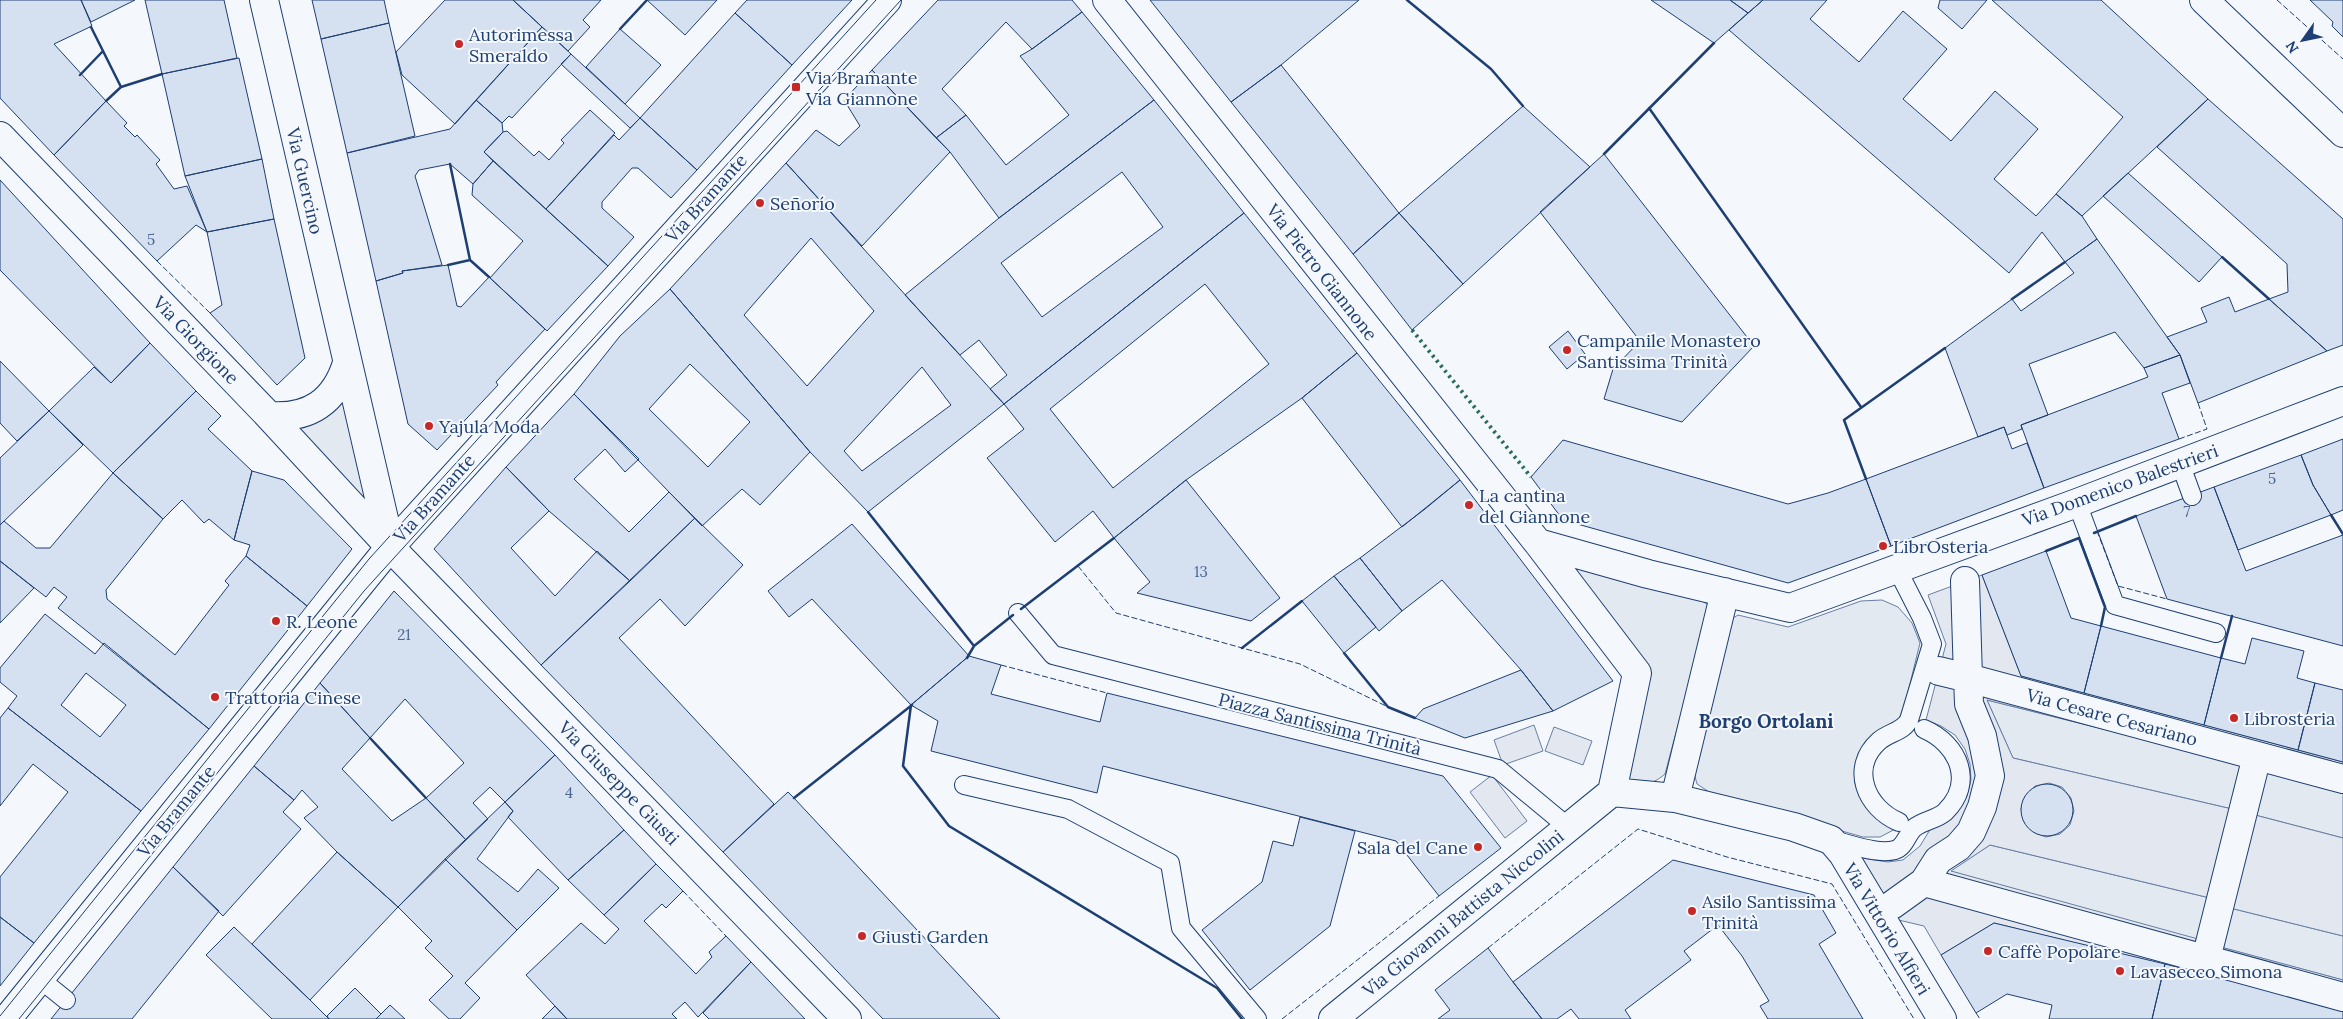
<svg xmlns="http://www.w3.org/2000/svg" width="2343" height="1019" font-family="Lora,serif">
  <rect width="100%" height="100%" fill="#f4f7fb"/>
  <path fill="#e3e9f0" stroke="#687fa3" d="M 346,398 L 368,493 L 362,498 L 295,429 Z
    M 1562,560 L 1701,600 L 1708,605 L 1708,613 L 1665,774 C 1650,787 1642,784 1624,779 L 1646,676 Z
    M 1882,600 L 1898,607 L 1912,623 L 1920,643 L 1903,712 L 1861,777 L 1899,827 L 1880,837 L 1863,837 L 1714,795 L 1697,784 L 1693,769 L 1730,620 L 1738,615 L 1788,627 L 1861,601 Z
    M 1987,700 L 2243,764 L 2232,809 L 2013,758 Z
    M 2266,772 L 2343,792 L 2343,838 L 2255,815 Z
    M 1990,845 L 2210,898 L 2198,940 L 1950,871 Z
    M 2230,908 L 2343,936 L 2343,980 L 2220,947 Z"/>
  <path fill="#e3e8f0" stroke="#687fa3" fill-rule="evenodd" d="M 1982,575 L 2021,676 L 2343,762 L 2343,792 L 2266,772 L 2255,815 L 2343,838 L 2343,936 L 2230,908 L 2221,947 L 2343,980 L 2343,1009 L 1994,923 L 1941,955 L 1924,926 L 1894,919 L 1856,857 L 1888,862 L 1903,860 L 1920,846 L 1931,828 L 1946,821 L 1958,810 L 1967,796 L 1971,780 L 1970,764 L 1965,749 L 1955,735 L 1941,726 L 1926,720 L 1946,644 L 1928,595 ZM 1987,700 L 2243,764 L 2232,809 L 2013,758 ZM 2049,783 L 2062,787 L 2071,798 L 2074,811 L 2070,825 L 2060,834 L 2046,837 L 2033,832 L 2024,822 L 2021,809 L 2025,796 L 2035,786 ZM 1990,845 L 2210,898 L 2198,939 L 1951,871 Z
    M 1534,725 L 1543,751 L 1503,765 L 1494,740 Z
    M 1554,727 L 1592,741 L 1583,765 L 1545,751 Z
    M 1492,775 L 1527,821 L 1505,838 L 1470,792 Z"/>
  <path fill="#d5e0f0" stroke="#1d3f73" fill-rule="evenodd" d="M 0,0 L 81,0 L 92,26 L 54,44 L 106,101 L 54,155 L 0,98 Z
    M 81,0 L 135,0 L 91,22 Z
    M 145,0 L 224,0 L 237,58 L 162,74 Z
    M 312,0 L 384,0 L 389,23 L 321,39 Z
    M 445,0 L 513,0 L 542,27 L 455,124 L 402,75 L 396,52 Z
    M 513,0 L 601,0 L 583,20 L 590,27 L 568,51 Z
    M 647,0 L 717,0 L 685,35 Z
    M 747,0 L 852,0 L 792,65 L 735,13 Z
    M 938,0 L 1072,0 L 1082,12 L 1032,49 L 1006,22 L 942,89 L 966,115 L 936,138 L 872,70 Z
    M 1150,0 L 1359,0 L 1281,65 L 1231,102 Z
    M 1651,0 L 1730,0 L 1748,13 L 1714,43 Z
    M 1730,0 L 1763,0 L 1748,13 Z
    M 1763,0 L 1827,0 L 1810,19 L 1859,62 L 1903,11 L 1947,49 L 1903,99 L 1951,141 L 1995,91 L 2038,129 L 1994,179 L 2036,216 L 2056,194 L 2082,216 L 2097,239 L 2065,262 L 2042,232 L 2009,273 L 1729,30 Z
    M 1940,0 L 1987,0 L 1962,29 L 1938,8 Z
    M 1992,0 L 2101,0 L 2208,99 L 2082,216 L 2056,194 L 2123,117 Z
    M 2310,0 L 2343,0 L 2343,37 L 2332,26 L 2333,22 Z
    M 1082,12 L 1154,100 L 999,218 L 950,152 L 936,138 L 966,115 L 1006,165 L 1069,115 L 1020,56 L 1032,49 Z
    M 735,13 L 792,65 L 697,170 L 640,118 Z
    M 389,23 L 415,136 L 347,153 L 321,39 Z
    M 542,27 L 571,54 L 512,118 L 509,116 L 502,123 L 476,100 Z
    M 620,29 L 661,65 L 625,104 L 586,67 Z
    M 571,54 L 640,118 L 630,128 L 561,64 Z
    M 239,58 L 262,159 L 185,176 L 162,74 Z
    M 1281,65 L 1399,213 L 1353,254 L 1231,102 Z
    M 872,70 L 950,152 L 862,246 L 786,163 L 816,130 L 839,146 L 860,126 L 844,100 Z
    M 2208,99 L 2343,219 L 2343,345 L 2327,351 L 2269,299 L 2288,292 L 2287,264 L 2157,147 Z
    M 476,100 L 502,123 L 503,132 L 484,152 L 493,161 L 473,184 L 450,164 L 419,170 L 415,176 L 442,265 L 402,271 L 403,273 L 376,281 L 347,153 L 450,129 Z
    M 1154,100 L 1244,213 L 1004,404 L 990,389 L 1007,375 L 979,340 L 960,355 L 905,295 L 999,218 ZM 1122,172 L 1163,227 L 1042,317 L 1001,263 Z
    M 106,101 L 127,123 L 124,126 L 135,137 L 137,135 L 160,160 L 156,164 L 174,189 L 187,186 L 207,232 L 196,225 L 157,261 L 54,155 Z
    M 1523,106 L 1590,167 L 1463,284 L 1399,213 Z
    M 590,110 L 615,133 L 546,209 L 484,152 L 503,132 L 507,131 L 534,156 L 539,151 L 549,160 L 564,143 L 561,140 Z
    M 640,118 L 697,170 L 671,198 L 638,168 L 632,168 L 602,202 L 602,208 L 634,237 L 608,266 L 546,209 L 614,135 L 619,140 Z
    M 1604,154 L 1754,346 L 1682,422 L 1604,399 L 1613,369 L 1640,341 L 1540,212 Z
    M 262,159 L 274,219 L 207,232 L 185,176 Z
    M 493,161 L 608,266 L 547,331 L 490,278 L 523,241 L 472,195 L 473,184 Z
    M 786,163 L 1004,404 L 868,512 L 810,452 L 670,289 ZM 811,238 L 874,311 L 807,386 L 744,315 ZM 922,367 L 951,405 L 862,471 L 844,451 Z
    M 2128,173 L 2222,257 L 2199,282 L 2103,196 Z
    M 0,180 L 150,343 L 111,383 L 0,270 Z
    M 1244,213 L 1357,353 L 1302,398 L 1186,480 L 1114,538 L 1093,511 L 1055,542 L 987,458 L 1024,429 L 1004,404 ZM 1205,284 L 1269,364 L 1113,488 L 1050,409 Z
    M 1399,213 L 1463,284 L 1412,330 L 1353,254 Z
    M 274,219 L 305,358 L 277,385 L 210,313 L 222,305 L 207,232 Z
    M 2097,239 L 2180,355 L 2144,368 L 2115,332 L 2029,364 L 2048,415 L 2021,425 L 2022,429 L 2007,435 L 2004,427 L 1978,437 L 1945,348 L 2012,299 L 2021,311 L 2074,273 L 2065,262 Z
    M 448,265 L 457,306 L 461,307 L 489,277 L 545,329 L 496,382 L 498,385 L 437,450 L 408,424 L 376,281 L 403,273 L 402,271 Z
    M 670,289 L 810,452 L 760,505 L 742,489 L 702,526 L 574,394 L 620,336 ZM 690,364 L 750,422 L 708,467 L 649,409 Z
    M 2229,297 L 2235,312 L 2269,299 L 2327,351 L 2198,403 L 2180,355 L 2167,337 L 2207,322 L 2201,308 Z
    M 1568,331 L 1585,354 L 1567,369 L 1549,347 Z
    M 150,343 L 196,391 L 113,473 L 49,411 L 94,367 L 111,383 Z
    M 1357,353 L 1460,480 L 1402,527 L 1302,398 Z
    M 2180,355 L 2190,383 L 2162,393 L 2179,439 L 2044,488 L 2021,425 L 2148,377 L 2144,368 Z
    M 0,361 L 49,411 L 17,441 L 0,423 Z
    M 196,391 L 221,416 L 208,429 L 252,471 L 234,540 L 209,519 L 204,523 L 182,500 L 163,519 L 113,473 Z
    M 574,394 L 639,459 L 625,472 L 605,449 L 574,479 L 629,532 L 669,492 L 695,518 L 630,581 L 549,511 L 506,467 Z
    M 49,411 L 83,445 L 0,525 L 0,458 Z
    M 2004,427 L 2012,449 L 2027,443 L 2044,488 L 1891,546 L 1866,479 Z
    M 2343,439 L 2343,510 L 2331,515 L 2313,485 L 2301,455 Z
    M 1563,440 L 1788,504 L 1828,493 L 1866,479 L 1891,546 L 1788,583 L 1563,520 L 1531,477 Z
    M 2301,455 L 2313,485 L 2331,515 L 2238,550 L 2214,487 Z
    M 506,467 L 549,511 L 511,548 L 555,596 L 597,551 L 630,581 L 541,665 L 434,549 Z
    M 252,471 L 284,480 L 352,549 L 307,606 L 246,556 L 250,545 L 234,540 Z
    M 113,473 L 163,519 L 106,590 L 107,599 L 175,655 L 229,585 L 225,581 L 246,556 L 307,606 L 209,729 L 58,608 L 67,597 L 54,587 L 46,597 L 0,561 L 0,525 L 4,521 L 36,548 L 50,548 Z
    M 1186,480 L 1280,598 L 1251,621 L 1137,593 L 1150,582 L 1114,538 Z
    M 1460,480 L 1613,681 L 1553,711 L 1521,670 L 1442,580 L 1402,611 L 1360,558 L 1425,509 Z
    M 2214,487 L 2246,571 L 2343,535 L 2343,646 L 2167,599 L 2136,516 Z
    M 695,518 L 743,565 L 685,626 L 660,599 L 619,638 L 774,804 L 723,852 L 541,665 Z
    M 852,524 L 969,656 L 911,705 L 812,599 L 789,617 L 768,591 Z
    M 2046,551 L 2071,618 L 2101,626 L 2084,693 L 2021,676 L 1982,575 Z
    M 1360,558 L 1402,611 L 1379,631 L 1334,576 Z
    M 0,561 L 34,588 L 0,623 Z
    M 1334,576 L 1376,627 L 1344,653 L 1302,601 Z
    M 394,591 L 555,755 L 505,802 L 490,787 L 473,803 L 488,819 L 466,840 L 426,798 L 464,763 L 405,699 L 370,738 L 320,683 Z
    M 45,614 L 95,654 L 104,643 L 209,729 L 141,811 L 8,708 L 17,696 L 0,682 L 0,668 ZM 86,673 L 126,705 L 100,737 L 61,705 Z
    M 2101,626 L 2221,658 L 2204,725 L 2084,693 Z
    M 2252,638 L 2304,651 L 2297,678 L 2315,683 L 2298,750 L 2204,725 L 2221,658 L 2245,664 Z
    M 969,656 L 1001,665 L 991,694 L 1100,722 L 1107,693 L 1443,776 L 1501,848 L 1439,896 L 1396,841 L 1103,766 L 1097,793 L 931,751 L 938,721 L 911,705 Z
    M 1521,670 L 1553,711 L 1465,738 L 1415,718 L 1423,709 Z
    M 320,683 L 370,738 L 342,769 L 392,821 L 426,798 L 466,840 L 398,907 L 337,852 L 304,818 L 318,807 L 302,790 L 294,800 L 254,766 Z
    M 2315,683 L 2343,690 L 2343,762 L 2298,750 Z
    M 8,708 L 141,811 L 34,943 L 0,917 L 0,877 L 68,792 L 33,764 L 0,806 L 0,718 Z
    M 555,755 L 624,830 L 568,880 L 508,817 L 513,811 L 505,802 Z
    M 254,766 L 294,800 L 283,812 L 301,829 L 223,916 L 173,867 Z
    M2021 810a26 26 0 1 1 52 0a26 26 0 1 1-52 0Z
    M 788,792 L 794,798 L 1000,1019 L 883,1019 L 723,852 Z
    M 505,802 L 513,811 L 477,859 L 518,892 L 538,869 L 559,888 L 517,930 L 445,859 Z
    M 1300,817 L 1355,831 L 1330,926 L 1250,990 L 1202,930 L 1262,882 L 1273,841 L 1293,846 Z
    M 624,830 L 656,864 L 604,915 L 568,880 Z
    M 337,852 L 398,907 L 310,1000 L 252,944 Z
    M 445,859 L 517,930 L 465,983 L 480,998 L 460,1019 L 449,1019 L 429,1000 L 453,976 L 425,948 L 432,941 L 398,907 Z
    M 1673,860 L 1814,895 L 1836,933 L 1819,944 L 1863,1019 L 1768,1019 L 1760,1006 L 1769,1001 L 1742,956 L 1718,925 L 1684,951 L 1691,960 L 1625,1010 L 1631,1019 L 1579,1019 L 1571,1009 L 1557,1019 L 1542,1019 L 1513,982 Z
    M 656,864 L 683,891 L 666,908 L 662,904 L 644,921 L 696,974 L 712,957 L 709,952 L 726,936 L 751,962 L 698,1017 L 685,1002 L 672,1014 L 677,1019 L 567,1019 L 526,975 L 581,923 L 605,944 L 619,929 L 604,915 Z
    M 173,867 L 219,911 L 132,1019 L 51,1019 Z
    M 0,917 L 34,943 L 0,986 Z
    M 1994,923 L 2165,964 L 2152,1019 L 2049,1019 L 2052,1005 L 2007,994 L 1976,1013 L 1941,955 Z
    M 234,927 L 310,1000 L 329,1019 L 272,1019 L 206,955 Z
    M 1488,948 L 1513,982 L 1542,1019 L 1438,1019 L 1450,1010 L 1435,990 Z
    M 751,962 L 805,1019 L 709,1019 L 703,1013 Z
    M 2165,964 L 2343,1009 L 2343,1019 L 2152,1019 Z
    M 355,988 L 381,1014 L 376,1019 L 329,1019 L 327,1016 Z
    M 390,1005 L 405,1019 L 376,1019 Z
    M 555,1006 L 567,1019 L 542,1019 Z"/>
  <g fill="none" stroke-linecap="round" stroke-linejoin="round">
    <defs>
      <path id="lane" d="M 2180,463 L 2192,496
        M 2077,503 L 2115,605 L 2216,633
        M 1897,569 L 1922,618 L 1932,644 L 1909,720 C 1903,732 1889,732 1879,741 C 1849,768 1866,808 1899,822
        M 1018,613 L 1053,655 L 1498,769 L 1568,827
        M 964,785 L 1068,809 L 1170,863 L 1181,928 L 1257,1019
        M 1831,840 C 1849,843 1876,855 1895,850 C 1905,847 1907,834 1914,828 C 1924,820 1936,820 1945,812 C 1975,783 1959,744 1924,729
        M 40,979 L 66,1000"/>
      <path id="street" d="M 264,0 L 390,545
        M 1107,0 L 1538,543 L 1637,673 L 1612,792 L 1333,1019
        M 2204,0 L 2343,133
        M 0,136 L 269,416 L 390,547 L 847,1019
        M 269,416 C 309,419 335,402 347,363
        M 1538,543 L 1648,574 L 1790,608 L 2077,503 L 2343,401
        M 1939,671 L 1968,678 L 1965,581
        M 1612,792 L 1675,798 L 1794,827 L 1831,840 L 1843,854 L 1942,1019
        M 1675,798 L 1725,592
        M 1924,882 L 1938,860 L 1958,847 L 1971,832 L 1982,807 L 1990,776 L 1982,736 L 1969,704 L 1968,678 L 2343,779
        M 1892,905 L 1924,882 L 2343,997
        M 2206,959 L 2257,756"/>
      <path id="secondary" d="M 7,1019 L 390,547 L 887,0"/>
    </defs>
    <use href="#lane" stroke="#1d3f73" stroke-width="20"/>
    <use href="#street" stroke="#1d3f73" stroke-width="30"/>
    <use href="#secondary" stroke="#1d3f73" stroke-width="30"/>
    <use href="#lane" stroke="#f4f7fb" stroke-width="18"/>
    <use href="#street" stroke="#f4f7fb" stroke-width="28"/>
    <use href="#secondary" stroke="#f4f7fb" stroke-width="28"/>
    <path stroke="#1d3f73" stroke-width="1" d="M 0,1016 L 369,559 L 876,0
      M 19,1019 L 364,591 L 901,0"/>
    <path stroke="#2c6c60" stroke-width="4" stroke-dasharray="2.5 4" stroke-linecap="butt" d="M 1412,330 L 1531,477"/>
    <path stroke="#1d3f73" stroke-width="1" stroke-dasharray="6 2.5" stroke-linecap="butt" d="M 2277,0 L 2343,59
      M 157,261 L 210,313
      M 2179,439 L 2207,429 L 2198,403
      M 2097,531 L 2118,586 L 2167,599
      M 1078,566 L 1116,613 L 1300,664 L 1388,707
      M 1001,665 L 1107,693
      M 683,891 L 726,936
      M 1488,948 L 1638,829 L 1727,857 L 1832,884 L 1914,1019
      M 1976,1013 L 1980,1019
      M 1282,1019 L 1439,896"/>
    <path stroke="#1d3f73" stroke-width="2.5" d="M 1407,0 L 1491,69 L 1523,106
      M 91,27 L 121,87 L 106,101
      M 620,29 L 647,0
      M 80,75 L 103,51
      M 121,87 L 162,74
      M 1649,108 L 1861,407
      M 1604,154 L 1714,43
      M 450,164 L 470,260 L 489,277
      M 2222,257 L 2269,299
      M 448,265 L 470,260
      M 2012,299 L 2065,262
      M 1866,479 L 1844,420 L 1945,348
      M 868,512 L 974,646 L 967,658
      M 2331,515 L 2343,534
      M 2094,533 L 2136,516
      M 2046,551 L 2079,538 L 2105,607 L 2101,626
      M 1021,609 L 1114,538
      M 974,646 L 1013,615
      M 1242,648 L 1302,601
      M 1344,653 L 1388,707 L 1415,718
      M 2221,658 L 2232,616
      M 911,705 L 903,766 L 949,826 L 1217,988 L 1242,1019
      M 370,738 L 426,798
      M 794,798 L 912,705"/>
  </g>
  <g fill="#c62828" stroke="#f4f7fb" stroke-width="2">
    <circle cx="459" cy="44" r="5"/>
    <rect x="791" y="82" width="10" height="10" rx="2.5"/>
    <circle cx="760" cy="203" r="5"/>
    <circle cx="1567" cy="350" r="5"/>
    <circle cx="429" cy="426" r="5"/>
    <circle cx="1469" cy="505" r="5"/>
    <circle cx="1883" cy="546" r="5"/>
    <circle cx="276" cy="621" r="5"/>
    <circle cx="215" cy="697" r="5"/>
    <circle cx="2234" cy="718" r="5"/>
    <circle cx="1478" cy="847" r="5"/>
    <circle cx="1692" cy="911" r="5"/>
    <circle cx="862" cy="936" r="5"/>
    <circle cx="1988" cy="951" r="5"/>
    <circle cx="2120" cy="971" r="5"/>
  </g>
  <g text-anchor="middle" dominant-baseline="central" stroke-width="4" stroke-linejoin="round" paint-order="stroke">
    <g font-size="15" fill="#4b6792">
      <text x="151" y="239">5</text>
      <text x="2272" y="478">5</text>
      <text x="2187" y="511">7</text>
      <text x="1201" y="571">13</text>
      <text x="404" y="634">21</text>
      <text x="569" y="792">4</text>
    </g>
    <g font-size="18" fill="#1d3f73" stroke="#f4f7fb" text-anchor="start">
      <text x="469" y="34">Autorimessa<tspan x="469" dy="21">Smeraldo</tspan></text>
      <text x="806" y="77">Via Bramante<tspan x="806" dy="21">Via Giannone</tspan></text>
      <text x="770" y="203">Señorío</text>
      <text x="1577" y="340">Campanile Monastero<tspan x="1577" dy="21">Santissima Trinità</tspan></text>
      <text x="439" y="426">Yajula Moda</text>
      <text x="1479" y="495">La cantina<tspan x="1479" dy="21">del Giannone</tspan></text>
      <text x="1893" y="546">LibrOsteria</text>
      <text x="286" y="621">R. Leone</text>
      <text x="225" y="697">Trattoria Cinese</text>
      <text x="2244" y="718">Librosteria</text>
      <text x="1468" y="847" text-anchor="end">Sala del Cane</text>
      <text x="1702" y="901">Asilo Santissima<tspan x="1702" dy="21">Trinità</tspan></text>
      <text x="872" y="936">Giusti Garden</text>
      <text x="1998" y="951">Caffè Popolare</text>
      <text x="2130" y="971">Lavasecco Simona</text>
    </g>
    <g font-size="18" fill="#1d3f73" stroke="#f4f7fb">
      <text transform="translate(305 181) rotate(77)">Via Guercino</text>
      <text transform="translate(706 198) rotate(-48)">Via Bramante</text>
      <text transform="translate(1322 272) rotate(52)">Via Pietro Giannone</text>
      <text transform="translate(196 340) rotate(46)">Via Giorgione</text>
      <text transform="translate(2120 485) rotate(-20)">Via Domenico Balestrieri</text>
      <text transform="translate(434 498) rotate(-48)">Via Bramante</text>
      <text transform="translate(2112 717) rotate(15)">Via Cesare Cesariano</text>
      <text transform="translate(1320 724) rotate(14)">Piazza Santissima Trinità</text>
      <text transform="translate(619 783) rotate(46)">Via Giuseppe Giusti</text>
      <text transform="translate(176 811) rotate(-51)">Via Bramante</text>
      <text transform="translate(1463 913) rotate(-39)">Via Giovanni Battista Niccolini</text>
      <text transform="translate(1887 929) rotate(59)">Via Vittorio Alfieri</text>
    </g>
    <g font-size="19" font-weight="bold" fill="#1d3f73" stroke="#f4f7fb">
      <text x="1766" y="721">Borgo Ortolani</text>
    </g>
  </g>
  <g transform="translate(2303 40) rotate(237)" stroke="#f4f7fb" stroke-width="4" paint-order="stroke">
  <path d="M0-4L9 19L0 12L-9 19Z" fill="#1d3f73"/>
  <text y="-8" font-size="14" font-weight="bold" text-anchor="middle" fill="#1d3f73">N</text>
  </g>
</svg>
